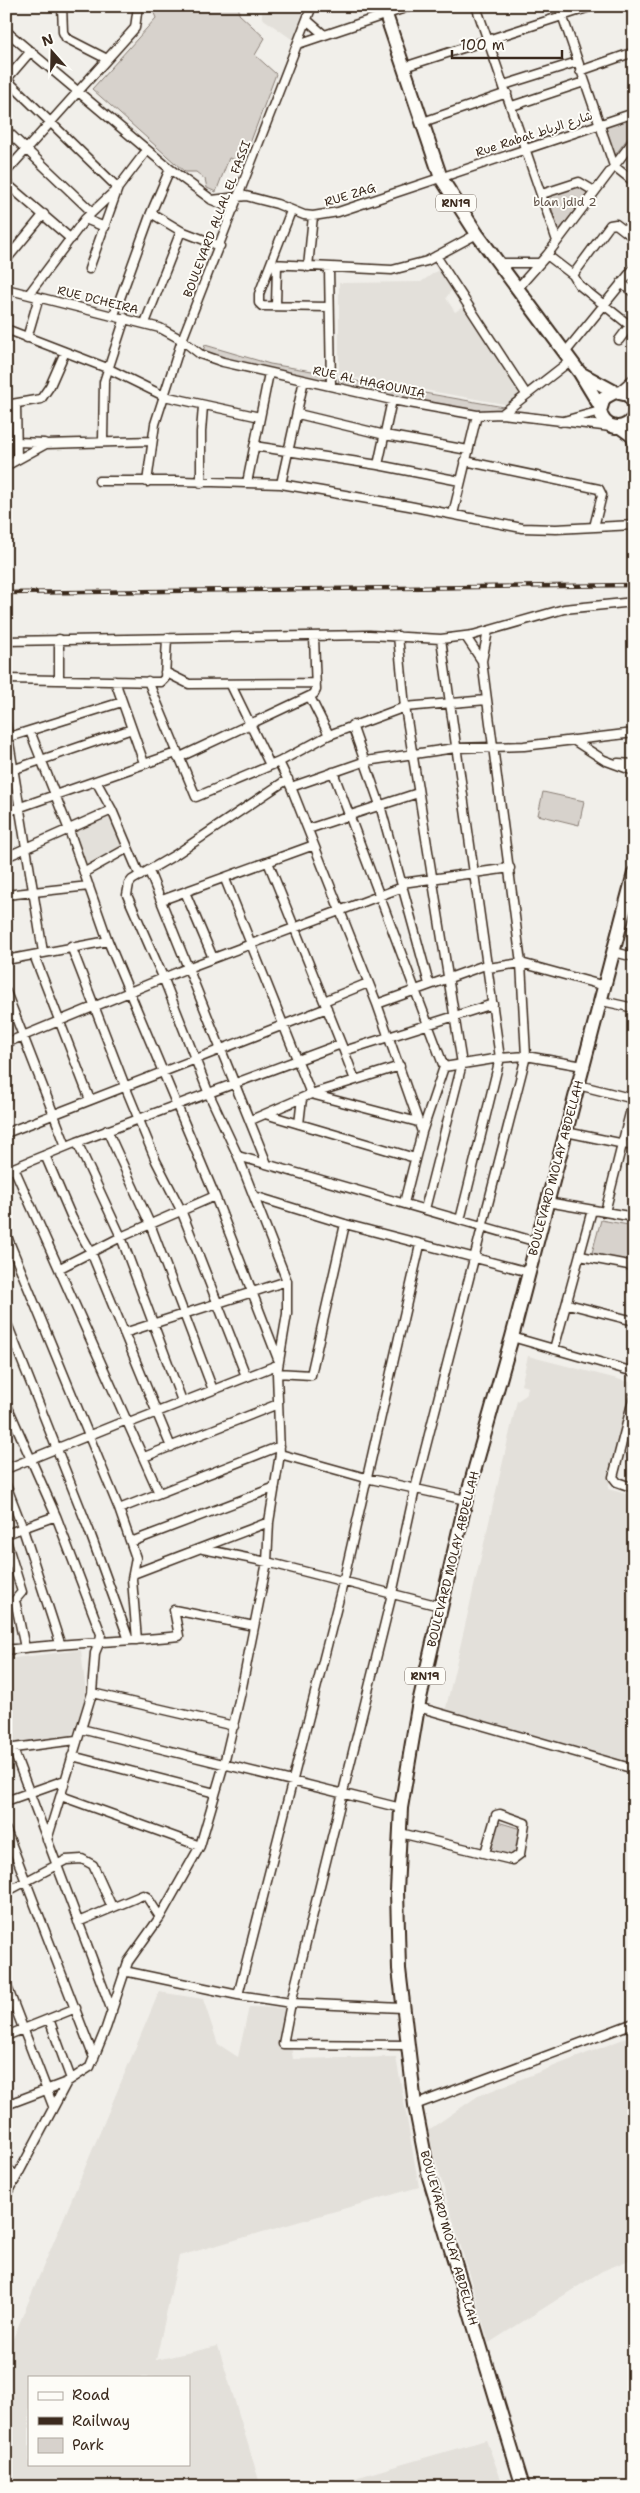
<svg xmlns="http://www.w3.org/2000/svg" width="640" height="2493" font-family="'Shantell Sans','Playpen Sans Arabic',sans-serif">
  <rect width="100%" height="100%" fill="#f1efea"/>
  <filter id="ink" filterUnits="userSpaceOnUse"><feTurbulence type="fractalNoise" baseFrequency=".02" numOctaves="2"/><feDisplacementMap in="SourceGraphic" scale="10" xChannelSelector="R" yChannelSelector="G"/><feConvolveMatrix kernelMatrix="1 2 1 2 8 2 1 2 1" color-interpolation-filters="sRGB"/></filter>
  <g filter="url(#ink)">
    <path fill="#e3e0da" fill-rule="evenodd" d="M 262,6 L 305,6 L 293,40 L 262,18 Z
      M 441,268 L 452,289 L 446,298 L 455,312 L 463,307 L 521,397 L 510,405 L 339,375 L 339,283 L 421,282 Z
      M 115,813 L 130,845 L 90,871 L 73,832 Z
      M 528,1356 L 633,1383 L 608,1489 L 634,1496 L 634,1768 L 445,1712 L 517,1401 L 526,1395 L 528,1387 L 521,1385 Z
      M 81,1650 L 87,1702 L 70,1739 L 6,1747 L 6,1659 Z
      M 159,1992 L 203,1999 L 218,2044 L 238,2057 L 249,2007 L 285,2008 L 293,2059 L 396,2057 L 419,2187 L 179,2256 L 156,2360 L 218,2346 L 261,2487 L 6,2487 L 6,2355 ZM 29,2377 L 189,2377 L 189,2464 L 29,2464 Z
      M 626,2038 L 634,2064 L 634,2258 L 602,2271 L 489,2343 L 427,2131 L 478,2096 Z
      M 486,2440 L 504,2487 L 324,2487 Z"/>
    <path fill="#d7d2cc" stroke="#897e75" d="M 151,6 L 239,6 L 239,14 L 265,38 L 255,55 L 276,74 L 243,162 L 229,158 L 216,192 L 207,188 L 205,179 L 196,172 L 185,172 L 92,89 L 156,18 Z
      M 634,115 L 634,130 L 615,155 L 603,126 Z
      M 579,183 L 589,192 L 560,229 L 558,228 L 547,194 Z
      M 205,345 L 270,364 L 330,374 L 328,381 L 273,372 L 202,354 Z
      M 339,378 L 515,409 L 499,418 L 338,387 Z
      M 543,792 L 584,801 L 579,825 L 538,815 Z
      M 601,1220 L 634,1226 L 634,1271 L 590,1260 Z
      M 498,1822 L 521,1829 L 514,1857 L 491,1851 Z"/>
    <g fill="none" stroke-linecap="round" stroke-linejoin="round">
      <defs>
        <path id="street" d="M 62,6 L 63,32 L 66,38 L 107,59
          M 476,6 L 557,241
          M 559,6 L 614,166 L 634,182
          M 307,20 L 323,34
          M 6,31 L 170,169 L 212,200 L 234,209
          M 298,44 L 411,6
          M 404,67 L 593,6
          M 580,71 L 634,52
          M 6,79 L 118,188 L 89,269
          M 6,80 L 31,51
          M 504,85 L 577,62
          M 512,106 L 584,82
          M 423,122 L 507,93
          M 6,130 L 92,212
          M 6,172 L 135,28 L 138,6
          M 6,183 L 71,239
          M 542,194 L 579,182 L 594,191
          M 212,200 L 246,196 L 277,204 L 304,215 L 313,216 L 338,212 L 634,113
          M 291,211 L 259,294 L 259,303 L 262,306 L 329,307
          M 151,213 L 181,231 L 220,246
          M 85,219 L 105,227
          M 547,255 L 573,275 L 579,285 L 629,325
          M 436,256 L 526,394
          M 6,260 L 44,214
          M 498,263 L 540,263
          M 271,264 L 392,270 L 427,261 L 477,234
          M 308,267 L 313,216
          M 329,268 L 331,386
          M 573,275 L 610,225 L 616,224 L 634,238
          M 621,283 L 634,293
          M 6,289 L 160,328 L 182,340 L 200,354 L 223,362 L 392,400 L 477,415 L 502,414 L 611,427
          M 517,289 L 547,255 L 634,140
          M 29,294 L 85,219 L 118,188 L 147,150
          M 276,305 L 277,265
          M 114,315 L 151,213 L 170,169
          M 145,323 L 181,231
          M 6,329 L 107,368 L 164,396 L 260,417
          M 27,338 L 39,297
          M 619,340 L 634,320
          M 564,354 L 634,268
          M 618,392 L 634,378
          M 6,405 L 41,399 L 50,386 L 65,352
          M 16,405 L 17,458
          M 298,414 L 385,435 L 468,450
          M 502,414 L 570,361
          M 560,422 L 600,411
          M 630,435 L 634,448
          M 103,441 L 104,382 L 125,318
          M 18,442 L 44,443
          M 254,446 L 378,465 L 460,481
          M 465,461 L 599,489 L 602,495 L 594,527
          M 378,465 L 392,400
          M 6,466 L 46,444 L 151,441
          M 99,481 L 180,481 L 281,484 L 409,506 L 522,528 L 556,529 L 634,525
          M 147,482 L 155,424 L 182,340 L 312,6
          M 201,483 L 201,432 L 203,406
          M 247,483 L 269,373
          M 281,484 L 304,380
          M 453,514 L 477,415
          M 398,636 L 405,707 L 462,1064 L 425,1209
          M 466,637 L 482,661
          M 59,639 L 59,679
          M 441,639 L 500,1058 L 460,1220
          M 6,641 L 369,635 L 441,639 L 473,635 L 564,609 L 634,602
          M 165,672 L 189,684 L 316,683
          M 6,679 L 161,682 L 165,678 L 167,638
          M 115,681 L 144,763
          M 148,681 L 196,797 L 279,762 L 329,735 L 405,707 L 487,700
          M 231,685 L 270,765
          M 310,697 L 329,735
          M 6,724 L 43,952
          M 352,725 L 380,805 L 429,984
          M 30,731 L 69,830 L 108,941 L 215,1196 L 278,1359
          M 6,738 L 122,702
          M 573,740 L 604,760 L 634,771
          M 178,758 L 314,694 L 316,690 L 314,637
          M 279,762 L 291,787 L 377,1004 L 422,1132
          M 618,763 L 634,764
          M 6,772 L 132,729
          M 333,772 L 444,1067 L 422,1132 L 404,1203
          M 96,781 L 112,810 L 140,876
          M 291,787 L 366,761 L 455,748 L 524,746 L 634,733
          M 6,812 L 176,753
          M 308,829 L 418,793
          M 6,857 L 112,810
          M 268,862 L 344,1051 L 493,1004
          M 149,871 L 267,1164
          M 85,872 L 128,848
          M 225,879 L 311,1094 L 418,1122
          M 402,883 L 510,868
          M 185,892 L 213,958
          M 6,895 L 89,886
          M 162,900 L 314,845
          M 71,946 L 125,1086 L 156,1161 L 181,1210 L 246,1376
          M 614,952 L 634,957
          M 34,955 L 90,1100
          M 6,960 L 108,941
          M 488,968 L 521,963 L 605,986
          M 6,992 L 66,1146
          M 324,1001 L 368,983
          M 602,1001 L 634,1008
          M 377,1004 L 488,964
          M 6,1043 L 190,967 L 403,887
          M 344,1051 L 355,1080
          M 444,1067 L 500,1058 L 526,1056 L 583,1066
          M 578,1085 L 634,1099
          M 6,1092 L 6,1095
          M 265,1114 L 415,1158
          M 251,1120 L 311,1094 L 400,1066
          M 299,1124 L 302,1098
          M 107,1130 L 150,1224 L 213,1390
          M 566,1132 L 634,1146
          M 6,1133 L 327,1008
          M 77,1142 L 121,1237 L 182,1401
          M 45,1155 L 72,1218 L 91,1252 L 171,1447
          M 238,1156 L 537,1242
          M 14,1168 L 159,1493
          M 6,1171 L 77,1142 L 341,1044
          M 254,1196 L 345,1224 L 529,1272
          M 547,1202 L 634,1217
          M 605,1212 L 634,1097
          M 6,1234 L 119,1509 L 136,1558 L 132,1579 L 137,1640
          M 580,1256 L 634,1266
          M 60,1268 L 121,1237 L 215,1196
          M 568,1304 L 634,1321
          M 6,1321 L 89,1530 L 129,1640
          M 124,1333 L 287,1281
          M 512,1337 L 634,1372
          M 554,1349 L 592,1210
          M 277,1373 L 311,1375 L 345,1224
          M 634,1396 L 613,1477 L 617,1482 L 634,1488
          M 6,1403 L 56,1516 L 101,1634 L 100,1641 L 95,1653 L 92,1693 L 47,1840
          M 129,1423 L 277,1365
          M 280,1454 L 366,1478 L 466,1500
          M 144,1457 L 278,1404
          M 6,1469 L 127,1420
          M 6,1485 L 23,1529 L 60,1643
          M 119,1509 L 280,1446
          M 6,1534 L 56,1516
          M 6,1540 L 22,1592 L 15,1600 L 25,1648
          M 131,1542 L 273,1488
          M 203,1549 L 267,1562 L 440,1606
          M 133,1574 L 269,1522
          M 6,1650 C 64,1643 121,1642 179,1636 L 174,1610 L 254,1626
          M 92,1693 L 234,1726
          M 418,1707 L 634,1769
          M 81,1729 L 401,1808
          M 6,1749 L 76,1740
          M 13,1749 L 112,2011
          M 72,1756 L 215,1793
          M 61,1796 L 200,1846
          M 6,1801 L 65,1780
          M 6,1830 L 94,2058
          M 400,1833 L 512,1860 L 520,1854 L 525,1823 L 500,1814 L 496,1815 L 485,1853
          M 6,1892 L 66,1860 L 82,1859 L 93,1865 L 112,1907
          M 78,1922 L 143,1895 L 147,1897 L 160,1917
          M 124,1971 L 238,1995 L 291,2003 L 402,2008
          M 6,1984 L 53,2106
          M 238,1995 L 343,1583 L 420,1245
          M 49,2019 L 71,2079
          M 6,2036 L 76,2008
          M 406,2045 L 283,2044 L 291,2003 L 392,1594 L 415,1489 L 526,1056 L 521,963 L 482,661 L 488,631
          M 6,2105 L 67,2082 L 90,2067 L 106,2028 L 128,1962 L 160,1917 L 200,1846 L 224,1764 L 241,1692 L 267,1562 L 269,1522 L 280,1454 L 277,1373 L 287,1314 L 287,1281 L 238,1156 L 209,1094 L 163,977 L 127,895 L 129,884 L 132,880 L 175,855 L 288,779
          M 415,2105 L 634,2023
          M 6,2167 L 16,2176
          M 6,2197 L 67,2082"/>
        <path id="primary" d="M 383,6 L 441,178 L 477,234 L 580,373 L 600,406
          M 580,373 L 615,392
          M 634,403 L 628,395 L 615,392 L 604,398 L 600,411 C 604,430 624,432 634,417
          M 620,427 L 634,437
          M 523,2487 L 429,2177 L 415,2105 L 399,1969 L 397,1891 L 401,1808 L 418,1707 L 466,1500 L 512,1337 L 634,873"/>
      </defs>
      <use href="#street" stroke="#3b2a1e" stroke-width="11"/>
      <use href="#primary" stroke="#3b2a1e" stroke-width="16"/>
      <use href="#street" stroke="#fdfcf7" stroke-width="8"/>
      <use href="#primary" stroke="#fdfcf7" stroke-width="12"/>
      <defs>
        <path id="rail" d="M 6,593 L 634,585"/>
      </defs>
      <use href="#rail" stroke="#3b2a1e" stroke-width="4.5"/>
      <use href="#rail" stroke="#fdfcf7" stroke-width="2.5" stroke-dasharray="8" stroke-linecap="butt"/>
    </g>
  </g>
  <g text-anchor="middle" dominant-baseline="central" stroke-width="4" stroke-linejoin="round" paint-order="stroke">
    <g fill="#fdfcf7" stroke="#75695f" stroke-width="1">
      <rect x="436" y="194.5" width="40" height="17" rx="4"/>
      <rect x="405" y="1667.5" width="40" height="17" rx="4"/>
    </g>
    <g font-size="11" font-weight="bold" fill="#3b2a1e">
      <text x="456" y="203">RN19</text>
      <text x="425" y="1676">RN19</text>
    </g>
    <g font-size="12" fill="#3b2a1e" stroke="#fdfcf7">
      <text transform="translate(534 134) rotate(-18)">Rue Rabat شارع الرباط</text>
      <text transform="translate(350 195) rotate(-17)">RUE ZAG</text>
      <text transform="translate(217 219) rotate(-69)">BOULEVARD ALLAL EL FASSI</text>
      <text transform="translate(98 300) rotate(14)">RUE DCHEIRA</text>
      <text transform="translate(369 382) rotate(12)">RUE AL HAGOUNIA</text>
      <text transform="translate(556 1168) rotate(-75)">BOULEVARD MOLAY ABDELLAH</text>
      <text transform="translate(453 1559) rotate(-76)">BOULEVARD MOLAY ABDELLAH</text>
      <text transform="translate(449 2238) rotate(74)">BOULEVARD MOLAY ABDELLAH</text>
    </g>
    <g font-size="12" fill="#62544a" stroke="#fdfcf7">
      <text x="565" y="202">blan jdid 2</text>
    </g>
  </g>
  <rect width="640" height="2493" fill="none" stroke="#fdfcf7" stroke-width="25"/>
  <rect x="12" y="12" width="615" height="2468" fill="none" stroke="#3b2a1e" stroke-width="2" filter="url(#ink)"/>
  <rect x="28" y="2376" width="162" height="90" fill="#fdfcf7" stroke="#afa8a0"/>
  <rect x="38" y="2392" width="25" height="8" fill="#fdfcf7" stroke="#afa8a0"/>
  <text x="72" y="2400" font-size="15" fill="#3b2a1e">Road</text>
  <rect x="38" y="2417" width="25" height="8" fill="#3b2a1e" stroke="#afa8a0"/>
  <text x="72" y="2426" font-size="15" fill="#3b2a1e">Railway</text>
  <rect x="38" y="2438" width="25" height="15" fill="#d7d2cc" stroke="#afa8a0"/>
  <text x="72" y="2450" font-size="15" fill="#3b2a1e">Park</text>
  <g transform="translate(52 52) rotate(340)" stroke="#fdfcf7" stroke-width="4" paint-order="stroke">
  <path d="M0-4L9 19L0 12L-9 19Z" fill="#3b2a1e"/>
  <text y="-8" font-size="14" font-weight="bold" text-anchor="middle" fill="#3b2a1e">N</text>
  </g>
  <path d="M452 50v8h110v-8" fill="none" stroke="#3b2a1e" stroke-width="2.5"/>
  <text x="460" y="50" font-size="15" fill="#3b2a1e" stroke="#fdfcf7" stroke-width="4" paint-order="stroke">100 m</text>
</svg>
